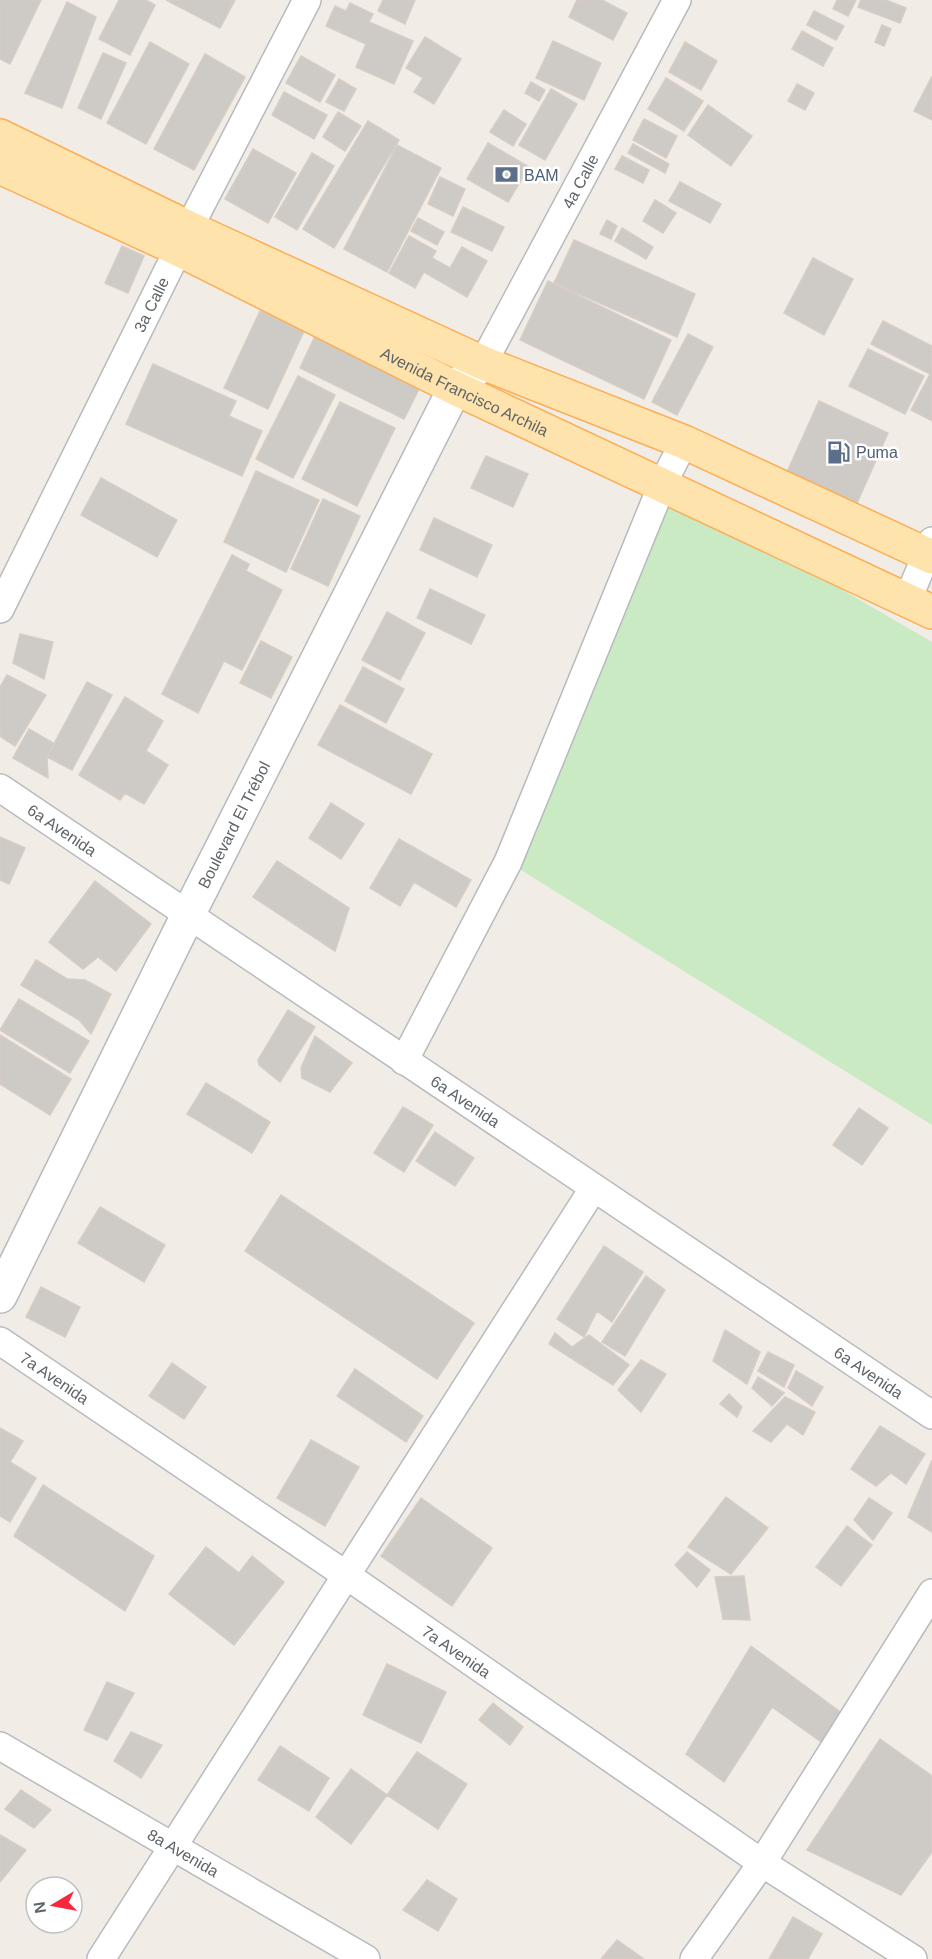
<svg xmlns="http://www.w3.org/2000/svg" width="932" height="1959" font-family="Arial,sans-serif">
  <rect width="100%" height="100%" fill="#f1ede6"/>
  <path fill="#c9eac2" d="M 662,485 L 932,642 L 932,1125 L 508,862 Z"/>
  <path fill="#cecac5" stroke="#d6cdc4" stroke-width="1.5" d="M 0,0 L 41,0 L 10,64 L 0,59 Z
    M 119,0 L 146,0 L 155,5 L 130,55 L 99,39 Z
    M 166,0 L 235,0 L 220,28 Z
    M 383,0 L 415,0 L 405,24 L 378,11 Z
    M 577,0 L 602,0 L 627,13 L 613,40 L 569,17 Z
    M 837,0 L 856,0 L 848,16 L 833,9 Z
    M 861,0 L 886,0 L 906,8 L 900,23 L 858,7 Z
    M 67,2 L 96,17 L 62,108 L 25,93 Z
    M 350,3 L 373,14 L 369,22 L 413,41 L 394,84 L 356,67 L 366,44 L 326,26 L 335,6 L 346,11 Z
    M 814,11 L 844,26 L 836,40 L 807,25 Z
    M 882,25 L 891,29 L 884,46 L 875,42 Z
    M 802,31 L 833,48 L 823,66 L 792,49 Z
    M 425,37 L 461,59 L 434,104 L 414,92 L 423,78 L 406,68 Z
    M 553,41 L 601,63 L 584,100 L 536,78 Z
    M 150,42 L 189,64 L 146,144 L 107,123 Z
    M 685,42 L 717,61 L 701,90 L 669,72 Z
    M 103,53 L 126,63 L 101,119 L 78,108 Z
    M 205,54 L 245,77 L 194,170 L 154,149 Z
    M 301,56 L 335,75 L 320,102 L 286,83 Z
    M 932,76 L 932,120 L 914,111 Z
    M 666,78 L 703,101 L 684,131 L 648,109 Z
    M 339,79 L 356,89 L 344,111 L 326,102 Z
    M 531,82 L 545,90 L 539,101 L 525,93 Z
    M 797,84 L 814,93 L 805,110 L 788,101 Z
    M 551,89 L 577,104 L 545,160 L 519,145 Z
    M 284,92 L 327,115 L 314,139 L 272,115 Z
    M 708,105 L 752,136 L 731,166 L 688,135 Z
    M 504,110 L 526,124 L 513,146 L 490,132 Z
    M 338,112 L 361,126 L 345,151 L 323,137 Z
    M 644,119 L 677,136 L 666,158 L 633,140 Z
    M 368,121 L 399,140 L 334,248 L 303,229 Z
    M 488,143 L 529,167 L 508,202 L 467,179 Z
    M 633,144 L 669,164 L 665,173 L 628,153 Z
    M 397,145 L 441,168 L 387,272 L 344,249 Z
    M 253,149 L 296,173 L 268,223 L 225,199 Z
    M 312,153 L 334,166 L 297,230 L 275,217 Z
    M 622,156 L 649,170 L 643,183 L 615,169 Z
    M 440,177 L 465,189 L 453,216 L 428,204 Z
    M 680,182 L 721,204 L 710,223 L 669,201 Z
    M 655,200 L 676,213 L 663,233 L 643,221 Z
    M 463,207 L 504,227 L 492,251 L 451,232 Z
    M 418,218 L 444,232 L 437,245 L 411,231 Z
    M 607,220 L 617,226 L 611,239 L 600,234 Z
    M 622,228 L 653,247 L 646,259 L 615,241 Z
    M 409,236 L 436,251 L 432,258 L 450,268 L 462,247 L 487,261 L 467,297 L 424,272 L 415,288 L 389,273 Z
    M 574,240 L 695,294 L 677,337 L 554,283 Z
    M 122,246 L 144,256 L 128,293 L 105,283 Z
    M 813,258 L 853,279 L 824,335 L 784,313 Z
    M 548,281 L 671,340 L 644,399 L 520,340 Z
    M 260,311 L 304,331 L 268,409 L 224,388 Z
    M 883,321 L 932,346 L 932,421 L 911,410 L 930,374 L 871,344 Z
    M 316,334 L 421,385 L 404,419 L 300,368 Z
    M 688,334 L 713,347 L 677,415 L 652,402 Z
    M 868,349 L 924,376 L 905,414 L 849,386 Z
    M 153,364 L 236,401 L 229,416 L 262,431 L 242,476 L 126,424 Z
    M 298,376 L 335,395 L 293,478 L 256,459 Z
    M 819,401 L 888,433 L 857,503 L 787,472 Z
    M 340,402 L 395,428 L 357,506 L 302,479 Z
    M 486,456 L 528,474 L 513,507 L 471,488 Z
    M 256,471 L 319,500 L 286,572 L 224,542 Z
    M 101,478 L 177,520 L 157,557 L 81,515 Z
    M 323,499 L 360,516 L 328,586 L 291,569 Z
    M 434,518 L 492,545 L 477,577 L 420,550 Z
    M 232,555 L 249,564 L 246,571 L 282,590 L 242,670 L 224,661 L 198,713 L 162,694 Z
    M 430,589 L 485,615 L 471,644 L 417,618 Z
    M 387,612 L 425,633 L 400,680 L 362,660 Z
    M 20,634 L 53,642 L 44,679 L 13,663 Z
    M 261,641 L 292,657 L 271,698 L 240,683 Z
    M 363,667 L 404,689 L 386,723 L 345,701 Z
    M 7,675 L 46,695 L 15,746 L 0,736 L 0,687 Z
    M 87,682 L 112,695 L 72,770 L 47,757 Z
    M 125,697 L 163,721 L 146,751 L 168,765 L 144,804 L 125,793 L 120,800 L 79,775 Z
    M 340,705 L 432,754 L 411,794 L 318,745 Z
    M 29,729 L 55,744 L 47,757 L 48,778 L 13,758 Z
    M 331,803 L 364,824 L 341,859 L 309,838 Z
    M 0,837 L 25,848 L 9,884 L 0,880 Z
    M 399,839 L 471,880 L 456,907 L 414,882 L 400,906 L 370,888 Z
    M 277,861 L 349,908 L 335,951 L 253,897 Z
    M 95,881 L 151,924 L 116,971 L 98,957 L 83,969 L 49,942 Z
    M 36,960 L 67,979 L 85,980 L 111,994 L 91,1034 L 79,1020 L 21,985 Z
    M 19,999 L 89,1041 L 70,1073 L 0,1030 Z
    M 288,1010 L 315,1027 L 280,1082 L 259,1065 L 258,1060 Z
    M 0,1035 L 71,1079 L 50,1115 L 0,1084 Z
    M 315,1036 L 352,1063 L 330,1092 L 302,1078 L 301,1068 Z
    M 206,1083 L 270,1122 L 252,1153 L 187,1114 Z
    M 403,1107 L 433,1125 L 404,1172 L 374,1153 Z
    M 859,1108 L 888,1128 L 862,1165 L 833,1145 Z
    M 435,1132 L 474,1158 L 455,1186 L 416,1161 Z
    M 281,1195 L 474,1323 L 437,1379 L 245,1251 Z
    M 100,1207 L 165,1245 L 144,1282 L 78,1243 Z
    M 604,1246 L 643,1272 L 612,1322 L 597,1311 L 584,1337 L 557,1319 Z
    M 646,1276 L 665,1290 L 625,1356 L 602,1342 Z
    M 41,1287 L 80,1307 L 65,1337 L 26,1317 Z
    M 725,1330 L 760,1352 L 747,1384 L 713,1361 Z
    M 555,1333 L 572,1347 L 589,1335 L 629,1365 L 613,1385 L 549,1344 Z
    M 768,1352 L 794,1365 L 784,1387 L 758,1371 Z
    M 641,1360 L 666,1374 L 641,1412 L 618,1390 Z
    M 172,1363 L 206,1387 L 184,1419 L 149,1396 Z
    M 355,1369 L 423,1416 L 406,1442 L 337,1396 Z
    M 796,1371 L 823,1387 L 812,1406 L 788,1388 Z
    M 758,1377 L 784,1393 L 772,1406 L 752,1388 Z
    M 729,1394 L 742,1407 L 737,1417 L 720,1404 Z
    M 785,1397 L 815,1412 L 803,1435 L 787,1424 L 771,1442 L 753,1431 Z
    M 880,1426 L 925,1454 L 906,1484 L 891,1473 L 876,1486 L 851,1469 Z
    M 0,1428 L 23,1441 L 10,1462 L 36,1478 L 10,1522 L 0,1516 Z
    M 311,1440 L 359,1467 L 325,1526 L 277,1498 Z
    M 932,1460 L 932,1532 L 908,1517 Z
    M 43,1485 L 154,1556 L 125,1611 L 14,1536 Z
    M 726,1497 L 768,1528 L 731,1574 L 688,1547 Z
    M 421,1498 L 492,1548 L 452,1606 L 381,1556 Z
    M 869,1498 L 892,1513 L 873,1540 L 854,1520 Z
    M 847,1526 L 872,1545 L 841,1586 L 816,1567 Z
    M 206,1547 L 239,1573 L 252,1556 L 284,1582 L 234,1645 L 169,1594 Z
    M 687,1552 L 710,1570 L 697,1587 L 675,1565 Z
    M 744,1576 L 750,1620 L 723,1619 L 715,1577 Z
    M 751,1646 L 843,1714 L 824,1744 L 772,1707 L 724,1782 L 686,1754 Z
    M 387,1664 L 446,1692 L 421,1743 L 363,1715 Z
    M 107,1682 L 134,1693 L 107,1740 L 84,1730 Z
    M 493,1703 L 523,1727 L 510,1745 L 479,1720 Z
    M 131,1732 L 162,1745 L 141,1778 L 114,1761 Z
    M 880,1739 L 932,1776 L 932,1852 L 901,1895 L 807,1850 Z
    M 280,1746 L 329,1778 L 309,1811 L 258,1780 Z
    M 417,1752 L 467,1784 L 438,1829 L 387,1795 Z
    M 351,1769 L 387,1795 L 351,1844 L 316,1817 Z
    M 21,1790 L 51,1810 L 34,1828 L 5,1809 Z
    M 0,1835 L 26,1850 L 0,1882 Z
    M 427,1880 L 457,1899 L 438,1931 L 403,1910 Z
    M 793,1917 L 822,1934 L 808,1959 L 769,1959 Z
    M 617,1940 L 644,1959 L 601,1959 Z"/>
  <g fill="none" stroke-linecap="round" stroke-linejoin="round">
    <defs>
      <g id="minor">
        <path id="s1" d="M 483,363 L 677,0"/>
        <path d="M 908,599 L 932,541"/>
        <path id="s2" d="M 0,609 L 189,228 L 307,0"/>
        <path id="s3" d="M 0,788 L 932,1415"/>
        <path d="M 404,1061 L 508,862 L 662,485 L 684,442"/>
        <path id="s4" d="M 0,1341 L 346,1575 L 762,1863 L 913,1959"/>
        <path id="s5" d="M 0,1746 L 366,1959"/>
        <path d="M 101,1959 L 593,1189"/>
        <path d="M 694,1959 L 762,1863 L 932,1593"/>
      </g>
      <g id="secondary">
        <path id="s6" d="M 0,1296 L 188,915 L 455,388 L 475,370"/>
      </g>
      <g id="primary">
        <path d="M 0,136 L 189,228 L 483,363 L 684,442 L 932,557"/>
        <path id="s7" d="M 0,167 L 178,249 L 455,388 L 932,612"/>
      </g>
    </defs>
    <use href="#minor" stroke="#b7babe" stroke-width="30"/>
    <use href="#secondary" stroke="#b5bbbf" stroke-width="36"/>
    <use href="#primary" stroke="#fbae56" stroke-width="36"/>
    <use href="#minor" stroke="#fff" stroke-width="27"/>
    <use href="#secondary" stroke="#fff" stroke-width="33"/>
    <use href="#primary" stroke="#ffe3ad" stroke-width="33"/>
  </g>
  <defs>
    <symbol id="bank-bare" viewBox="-9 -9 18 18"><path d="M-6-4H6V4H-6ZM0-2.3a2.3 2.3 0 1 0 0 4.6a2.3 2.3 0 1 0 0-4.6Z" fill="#5c6f8a" stroke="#fff" stroke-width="2.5" paint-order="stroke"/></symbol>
    <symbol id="fuel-bare" viewBox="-9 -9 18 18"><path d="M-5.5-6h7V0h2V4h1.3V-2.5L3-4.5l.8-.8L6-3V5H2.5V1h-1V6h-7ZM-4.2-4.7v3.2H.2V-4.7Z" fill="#5c6f8a" stroke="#fff" stroke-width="2.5" paint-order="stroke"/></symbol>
  </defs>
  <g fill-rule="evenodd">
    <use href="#bank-bare" x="490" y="158" width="33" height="33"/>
    <use href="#fuel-bare" x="822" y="436" width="33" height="33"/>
  </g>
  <g text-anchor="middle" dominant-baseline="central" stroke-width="5" stroke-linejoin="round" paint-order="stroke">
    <g font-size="16" fill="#4e5e75" stroke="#fff" text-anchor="start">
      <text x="524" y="175">BAM</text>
      <text x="856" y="452">Puma</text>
    </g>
    <g font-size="16" fill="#5e6468" stroke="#fff">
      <text stroke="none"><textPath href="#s1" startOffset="206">4a Calle</textPath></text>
      <text stroke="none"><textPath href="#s2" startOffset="340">3a Calle</textPath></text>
      <text stroke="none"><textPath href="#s7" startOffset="516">Avenida Francisco Archila</textPath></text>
      <text stroke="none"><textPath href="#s6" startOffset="526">Boulevard El Trébol</textPath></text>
      <text stroke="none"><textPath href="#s3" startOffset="75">6a Avenida</textPath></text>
      <text stroke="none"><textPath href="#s3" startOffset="561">6a Avenida</textPath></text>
      <text stroke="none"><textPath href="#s3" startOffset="1047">6a Avenida</textPath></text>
      <text stroke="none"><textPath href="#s4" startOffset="66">7a Avenida</textPath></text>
      <text stroke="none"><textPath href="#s4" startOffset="552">7a Avenida</textPath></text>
      <text stroke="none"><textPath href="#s5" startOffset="212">8a Avenida</textPath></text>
    </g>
  </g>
  <g transform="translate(54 1905) rotate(260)"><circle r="28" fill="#ffffff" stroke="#bfc1c3" stroke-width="1.5"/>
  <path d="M0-4.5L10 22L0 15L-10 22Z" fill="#f5293e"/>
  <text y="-9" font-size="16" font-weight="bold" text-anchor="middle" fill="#5e6468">N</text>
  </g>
</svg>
